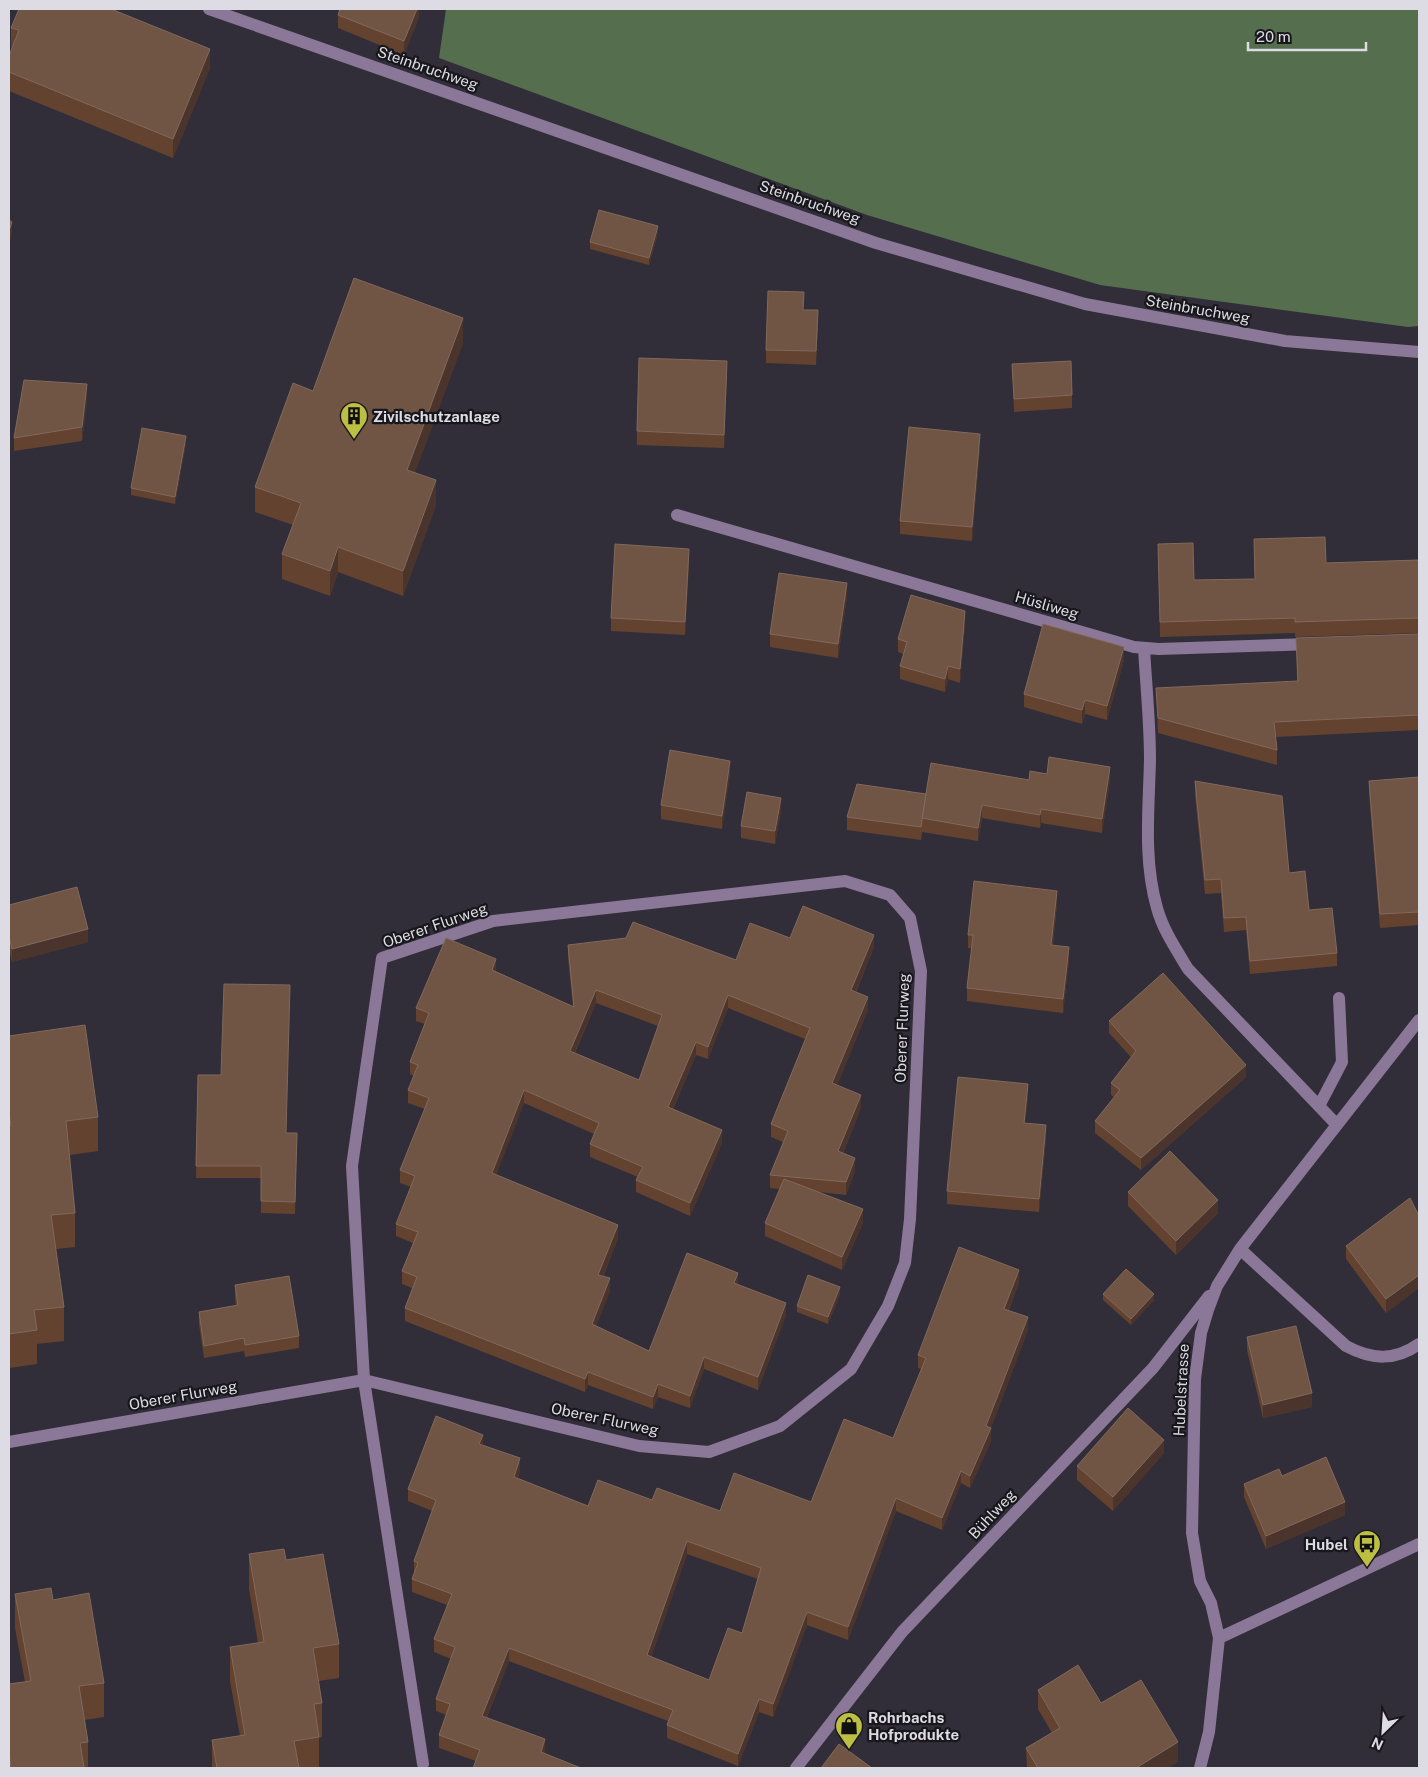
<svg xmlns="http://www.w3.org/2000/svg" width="1428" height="1777" font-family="'Public Sans',sans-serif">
  <rect width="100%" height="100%" fill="#312e39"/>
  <path fill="#546e4e" d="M 446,9 L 1419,9 L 1419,326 L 1408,327 L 1100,285 L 867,215 L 439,58 Z"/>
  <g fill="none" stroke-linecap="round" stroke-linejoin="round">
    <path stroke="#8b7797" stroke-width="12" d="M 209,9 L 876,243 L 1085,304 L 1285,341 L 1419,352
      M 677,515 L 1134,647 L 1159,649 L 1312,644
      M 1144,648 C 1146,685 1150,722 1150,759 C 1149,809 1143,859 1157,908 C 1163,930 1176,949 1188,969 L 1337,1125
      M 1319,1106 L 1342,1062 L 1339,998
      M 1240,1249 L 1346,1346 C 1372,1360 1395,1361 1419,1344
      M 9,1442 L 364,1380 L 639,1446 L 709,1452 L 780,1426 L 851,1369 L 888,1306 L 905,1263 L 910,1219 L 921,971 L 910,918 L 890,895 L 845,881 L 493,921 L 382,958 L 352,1166 L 364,1380 L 423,1764
      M 1219,1638 L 1419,1544
      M 796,1768 L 902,1632 L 1153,1368 L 1209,1296
      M 1200,1768 L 1209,1732 L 1219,1638 L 1211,1603 L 1200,1581 L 1192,1533 L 1195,1379 L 1201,1333 L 1208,1310 L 1217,1286 L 1240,1249 L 1419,1020"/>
  </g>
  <path fill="#634330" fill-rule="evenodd" d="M 419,9 L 419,17 L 404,55 L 338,28 L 338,15 Z
    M 11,28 L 210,68 L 173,158 L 9,91 L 9,56 L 12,48 L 11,47 Z
    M 658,233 L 649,265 L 590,249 L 590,242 Z
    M 804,310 L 818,323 L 816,365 L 766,363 L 766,350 Z
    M 463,343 L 415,472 L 436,505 L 403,596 L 338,572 L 330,596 L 282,579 L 282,554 L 293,525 L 255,512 L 255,487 L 313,391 Z
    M 1012,364 L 1072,395 L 1072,408 L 1014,412 Z
    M 727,375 L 724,448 L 637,445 L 637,431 Z
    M 87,398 L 82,441 L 14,451 L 14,438 Z
    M 186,443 L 175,504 L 131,495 L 131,488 Z
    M 980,447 L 972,541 L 900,534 L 900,521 Z
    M 1254,539 L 1326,563 L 1419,560 L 1419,633 L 1295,637 L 1295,633 L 1160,637 L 1158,544 L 1194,580 L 1255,579 Z
    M 689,562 L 685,635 L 611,631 L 611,618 Z
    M 847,596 L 838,658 L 770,647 L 770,634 Z
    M 965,624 L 960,683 L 948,679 L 945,692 L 900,679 L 900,666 L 904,654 L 898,652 L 898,639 Z
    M 1419,634 L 1419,730 L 1276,737 L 1277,750 L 1277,765 L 1158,733 L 1156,688 L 1297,681 L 1296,638 Z
    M 1124,660 L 1107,720 L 1085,714 L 1082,724 L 1024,707 L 1024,694 Z
    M 730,774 L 722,829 L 661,819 L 661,805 Z
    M 1419,777 L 1419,925 L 1380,928 L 1369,794 L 1369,781 Z
    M 1029,780 L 1110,780 L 1102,833 L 1041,823 L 1040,828 L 982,818 L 978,841 L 922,832 L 922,831 L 921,840 L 847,830 L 847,817 L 926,794 Z
    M 1195,781 L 1289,873 L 1309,910 L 1337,953 L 1337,966 L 1250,974 L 1246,930 L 1224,932 L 1221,893 L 1205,894 L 1195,795 Z
    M 781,810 L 775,844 L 741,838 L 741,826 Z
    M 1057,904 L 1053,945 L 1069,960 L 1063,1013 L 967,1001 L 967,988 L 972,948 L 968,948 L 968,935 Z
    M 9,905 L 88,942 L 12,962 L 9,949 Z
    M 790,938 L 874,947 L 856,992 L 868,1010 L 837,1085 L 861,1108 L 843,1153 L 855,1171 L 846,1195 L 819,1192 L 863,1223 L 842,1270 L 765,1236 L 765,1223 L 780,1189 L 770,1188 L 770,1175 L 783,1142 L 771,1137 L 771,1124 L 805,1039 L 728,1008 L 708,1059 L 696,1055 L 673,1109 L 722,1143 L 690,1216 L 636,1192 L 636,1180 L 638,1177 L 590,1157 L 590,1144 L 594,1134 L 524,1103 L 496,1175 L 618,1238 L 603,1277 L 610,1291 L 596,1326 L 649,1351 L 738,1285 L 786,1315 L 758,1390 L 704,1369 L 690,1408 L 658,1397 L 653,1409 L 588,1385 L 585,1392 L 405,1321 L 405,1308 L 412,1288 L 402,1284 L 402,1271 L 413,1243 L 396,1236 L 396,1224 L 411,1187 L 400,1183 L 400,1170 L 425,1109 L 408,1103 L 408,1090 L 414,1076 L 410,1074 L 410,1062 L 425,1024 L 416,1021 L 416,1008 L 496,972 L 573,1007 L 568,957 L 568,945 L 736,960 ZM 596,1003 L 658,1026 L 639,1080 L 575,1053 Z
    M 1109,1021 L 1246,1077 L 1141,1170 L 1095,1133 L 1095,1121 L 1114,1097 L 1111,1095 L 1111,1083 L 1131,1057 L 1109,1033 Z
    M 9,1036 L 98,1117 L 98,1151 L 70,1155 L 75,1213 L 75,1247 L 56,1249 L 64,1307 L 64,1341 L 37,1344 L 37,1364 L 9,1368 Z
    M 198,1075 L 286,1133 L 297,1133 L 295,1214 L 261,1213 L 261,1178 L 196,1178 Z
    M 1028,1097 L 1025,1123 L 1046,1139 L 1039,1212 L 947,1204 L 947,1191 Z
    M 1128,1192 L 1218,1213 L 1176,1255 L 1128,1206 Z
    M 1419,1216 L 1419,1288 L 1386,1313 L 1346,1259 L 1346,1246 Z
    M 1019,1282 L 1009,1310 L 1028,1330 L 991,1428 L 991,1441 L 970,1488 L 961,1483 L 942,1530 L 896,1511 L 848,1640 L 807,1625 L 773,1717 L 759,1712 L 738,1766 L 667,1738 L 667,1725 L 668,1721 L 509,1661 L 487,1717 L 545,1752 L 476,1761 L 439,1748 L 439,1735 L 446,1715 L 436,1711 L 436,1699 L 451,1659 L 434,1652 L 434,1639 L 447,1605 L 412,1592 L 412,1579 L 414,1573 L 414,1561 L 432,1511 L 408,1501 L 408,1489 L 483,1446 L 520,1471 L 518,1478 L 588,1506 L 652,1500 L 720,1511 L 811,1502 L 893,1438 L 921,1369 L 918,1368 L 918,1355 ZM 687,1554 L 758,1579 L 742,1633 L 709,1680 L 651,1657 Z
    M 235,1285 L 299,1336 L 299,1348 L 245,1357 L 244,1351 L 204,1358 L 199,1324 L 199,1312 L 236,1306 L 235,1298 Z
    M 840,1294 L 828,1324 L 797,1312 L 797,1306 Z
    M 1103,1294 L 1154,1300 L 1131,1325 L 1103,1300 Z
    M 1247,1337 L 1312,1407 L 1263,1418 L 1247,1350 Z
    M 1164,1453 L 1113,1511 L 1077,1480 L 1077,1466 Z
    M 1282,1476 L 1345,1515 L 1266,1549 L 1244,1497 L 1244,1484 Z
    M 249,1554 L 286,1560 L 339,1644 L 339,1678 L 319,1681 L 322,1703 L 322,1737 L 319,1738 L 319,1768 L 212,1768 L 212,1740 L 240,1736 L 230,1681 L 230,1647 L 258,1643 L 249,1589 Z
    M 15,1594 L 53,1600 L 104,1683 L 104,1717 L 85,1720 L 88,1742 L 88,1768 L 9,1768 L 9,1684 L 25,1682 L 15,1628 Z
    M 1038,1690 L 1101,1703 L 1178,1762 L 1167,1768 L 1027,1768 L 1026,1748 L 1052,1733 L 1038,1709 Z"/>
  <path fill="#4a342c" d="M 417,9 L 419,9 L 419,17 L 404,55 L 404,41 Z
    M 210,49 L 210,68 L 173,158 L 173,139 Z
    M 12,222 L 12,235 L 9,245 L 9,231 Z
    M 658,226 L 658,233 L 649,265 L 649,258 Z
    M 463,318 L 463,343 L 407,495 L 407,470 Z
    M 727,361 L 727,375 L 724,448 L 724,435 Z
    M 87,384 L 87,398 L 82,441 L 82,427 Z
    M 980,434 L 980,447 L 972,541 L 972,527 Z
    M 186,436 L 186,443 L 175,504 L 175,497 Z
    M 436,480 L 436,505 L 403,596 L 403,571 Z
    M 338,547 L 338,572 L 330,596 L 330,571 Z
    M 689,549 L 689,562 L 685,635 L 685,622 Z
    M 847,583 L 847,596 L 838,658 L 838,644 Z
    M 965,611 L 965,624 L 960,683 L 960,669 Z
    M 1124,647 L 1124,660 L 1107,720 L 1107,706 Z
    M 948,666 L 948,679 L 945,692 L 945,679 Z
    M 1085,700 L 1085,714 L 1082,724 L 1082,710 Z
    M 730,761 L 730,774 L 722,829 L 722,816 Z
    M 1110,767 L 1110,780 L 1102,833 L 1102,819 Z
    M 781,798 L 781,810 L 775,844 L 775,831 Z
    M 982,805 L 982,818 L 978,841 L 978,828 Z
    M 1041,809 L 1041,823 L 1040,828 L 1040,815 Z
    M 1057,891 L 1057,904 L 1051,958 L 1051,945 Z
    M 88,929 L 88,942 L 12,962 L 12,949 Z
    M 874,935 L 874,947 L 851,1003 L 851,990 Z
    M 1069,947 L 1069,960 L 1063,1013 L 1063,999 Z
    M 496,959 L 496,972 L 492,970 Z
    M 596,990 L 596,1003 L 570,1063 L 570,1051 Z
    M 728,995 L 728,1008 L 708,1059 L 708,1047 Z
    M 868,997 L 868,1010 L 832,1096 L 832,1083 Z
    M 696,1042 L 696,1055 L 668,1119 L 668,1107 Z
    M 1246,1065 L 1246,1077 L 1141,1170 L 1141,1158 Z
    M 1028,1084 L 1028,1097 L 1024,1136 L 1024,1123 Z
    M 524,1090 L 524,1103 L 492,1186 L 492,1173 Z
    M 861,1095 L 861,1108 L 838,1164 L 838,1151 Z
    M 1046,1125 L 1046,1139 L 1039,1212 L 1039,1199 Z
    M 722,1130 L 722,1143 L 690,1216 L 690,1203 Z
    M 855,1158 L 855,1171 L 846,1195 L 846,1182 Z
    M 1218,1200 L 1218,1213 L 1176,1255 L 1176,1241 Z
    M 863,1209 L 863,1223 L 842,1270 L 842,1257 Z
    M 618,1225 L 618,1238 L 598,1288 L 598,1275 Z
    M 1019,1270 L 1019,1282 L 1004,1321 L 1004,1309 Z
    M 738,1273 L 738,1286 L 734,1283 Z
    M 1419,1275 L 1419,1288 L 1386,1313 L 1386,1299 Z
    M 610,1278 L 610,1291 L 592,1337 L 592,1324 Z
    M 840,1287 L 840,1294 L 828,1324 L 828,1317 Z
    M 1154,1294 L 1154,1300 L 1131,1325 L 1131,1319 Z
    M 786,1303 L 786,1315 L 758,1390 L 758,1377 Z
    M 1028,1317 L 1028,1330 L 991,1428 L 991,1441 L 970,1488 L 970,1476 L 986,1426 Z
    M 704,1357 L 704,1369 L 690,1408 L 690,1396 Z
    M 588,1372 L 588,1385 L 585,1392 L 585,1379 Z
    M 658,1384 L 658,1397 L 653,1409 L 653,1397 Z
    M 1312,1393 L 1312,1407 L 1263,1418 L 1263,1405 Z
    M 483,1435 L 483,1448 L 479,1444 Z
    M 1164,1440 L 1164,1453 L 1113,1511 L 1113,1497 Z
    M 520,1458 L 520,1471 L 514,1489 L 514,1477 Z
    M 961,1471 L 961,1483 L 942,1530 L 942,1518 Z
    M 896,1498 L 896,1511 L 848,1640 L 848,1627 Z
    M 1345,1502 L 1345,1515 L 1266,1549 L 1266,1536 Z
    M 687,1541 L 687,1554 L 647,1668 L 647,1655 Z
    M 807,1612 L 807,1625 L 773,1717 L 773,1704 Z
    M 509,1648 L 509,1661 L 482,1728 L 482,1716 Z
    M 759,1699 L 759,1712 L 738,1766 L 738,1754 Z
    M 545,1739 L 545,1752 L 541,1765 L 541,1752 Z
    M 1178,1742 L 1178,1762 L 1167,1768 L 1136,1768 Z"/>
  <path fill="#705444" stroke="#81695d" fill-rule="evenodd" d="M 19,9 L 111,9 L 210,49 L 173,139 L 9,72 L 9,56 L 19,30 L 11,28 Z
    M 340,9 L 417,9 L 404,41 L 338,15 Z
    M 599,210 L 658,226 L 649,258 L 590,242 Z
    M 9,220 L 12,222 L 9,231 Z
    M 354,278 L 463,318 L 407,470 L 436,480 L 403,571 L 338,547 L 330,571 L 282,554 L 301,503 L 255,487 L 293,383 L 313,391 Z
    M 768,291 L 804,292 L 803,310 L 818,310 L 816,351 L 766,350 Z
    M 639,358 L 727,361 L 724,435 L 637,431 Z
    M 1071,361 L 1072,395 L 1014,399 L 1012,364 Z
    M 24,380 L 87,384 L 82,427 L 14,438 Z
    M 909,427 L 980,434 L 972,527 L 900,521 Z
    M 142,428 L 186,436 L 175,497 L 131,488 Z
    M 1325,537 L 1326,563 L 1419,560 L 1419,618 L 1295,622 L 1295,618 L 1160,622 L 1158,544 L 1193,543 L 1194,580 L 1255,579 L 1254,539 Z
    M 615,544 L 689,549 L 685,622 L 611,618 Z
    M 779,573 L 847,583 L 838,644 L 770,634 Z
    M 911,595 L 965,611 L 960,669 L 948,666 L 945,679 L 900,666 L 907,642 L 898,639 Z
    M 1043,624 L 1124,647 L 1107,706 L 1085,700 L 1082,710 L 1024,694 Z
    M 1419,634 L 1419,715 L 1274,722 L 1277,750 L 1158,718 L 1156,688 L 1298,681 L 1296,638 Z
    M 670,750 L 730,761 L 722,816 L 661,805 Z
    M 1049,757 L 1110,767 L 1102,819 L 1041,809 L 1040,815 L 982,805 L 978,828 L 922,818 L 931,763 L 1029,780 L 1030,771 L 1047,774 Z
    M 1419,777 L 1419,912 L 1380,914 L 1369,781 Z
    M 1195,781 L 1282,796 L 1289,873 L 1305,871 L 1309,910 L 1332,908 L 1337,953 L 1250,961 L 1246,917 L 1224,918 L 1221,879 L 1205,880 Z
    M 857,784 L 926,794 L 921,827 L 847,817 Z
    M 747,792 L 781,798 L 775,831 L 741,826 Z
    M 974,881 L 1057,891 L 1051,945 L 1069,947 L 1063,999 L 967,988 L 973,935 L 968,935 Z
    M 77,887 L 88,929 L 12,949 L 9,936 L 9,905 Z
    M 803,906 L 874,935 L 851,990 L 868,997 L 832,1083 L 861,1095 L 838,1151 L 855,1158 L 846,1182 L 770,1175 L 788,1131 L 771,1124 L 810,1028 L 728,995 L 708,1047 L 696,1042 L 668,1107 L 722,1130 L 690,1203 L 636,1180 L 643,1167 L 590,1144 L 599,1123 L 524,1090 L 492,1173 L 618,1225 L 598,1275 L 610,1278 L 592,1324 L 649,1351 L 687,1253 L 738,1273 L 734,1283 L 786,1303 L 758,1377 L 704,1357 L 690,1396 L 658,1384 L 653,1397 L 588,1372 L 585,1379 L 405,1308 L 417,1277 L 402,1271 L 418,1232 L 396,1224 L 415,1176 L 400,1170 L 429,1098 L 408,1090 L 418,1065 L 410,1062 L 429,1013 L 416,1008 L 446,938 L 496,959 L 492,970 L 574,1007 L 568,945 L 626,938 L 633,922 L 736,960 L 750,923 L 790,938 ZM 596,990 L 662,1015 L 639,1080 L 570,1051 Z
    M 1163,973 L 1246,1065 L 1141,1158 L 1095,1121 L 1120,1090 L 1111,1083 L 1136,1051 L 1109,1021 Z
    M 224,984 L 290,985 L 286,1133 L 297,1133 L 295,1202 L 261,1201 L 261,1166 L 196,1166 L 198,1075 L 221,1075 Z
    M 85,1025 L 98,1117 L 66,1121 L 75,1213 L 51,1215 L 64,1307 L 34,1310 L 37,1330 L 9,1334 L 9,1126 L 11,1126 L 9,1112 L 9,1036 Z
    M 958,1077 L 1028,1084 L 1024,1123 L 1046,1125 L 1039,1199 L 947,1191 Z
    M 1170,1151 L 1218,1200 L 1176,1241 L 1128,1192 Z
    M 784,1179 L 863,1209 L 842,1257 L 765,1223 Z
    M 1410,1198 L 1419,1216 L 1419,1275 L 1386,1299 L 1346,1246 Z
    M 959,1247 L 1019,1270 L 1004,1309 L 1028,1317 L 986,1426 L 991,1428 L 970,1476 L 961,1471 L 942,1518 L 896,1498 L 848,1627 L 807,1612 L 773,1704 L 759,1699 L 738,1754 L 667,1725 L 673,1710 L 509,1648 L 482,1716 L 545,1739 L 541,1752 L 581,1768 L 473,1768 L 480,1750 L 439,1735 L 450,1704 L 436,1699 L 455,1647 L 434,1639 L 452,1594 L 412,1579 L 418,1563 L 414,1561 L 436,1500 L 408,1489 L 436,1416 L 483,1435 L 479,1444 L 520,1458 L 514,1477 L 588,1506 L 598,1480 L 652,1500 L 657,1488 L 720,1511 L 734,1473 L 811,1502 L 844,1419 L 893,1438 L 926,1358 L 918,1355 ZM 687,1541 L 761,1568 L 742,1633 L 728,1628 L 709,1680 L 647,1655 Z
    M 1126,1269 L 1154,1294 L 1131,1319 L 1103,1294 Z
    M 808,1275 L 840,1287 L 828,1317 L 797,1306 Z
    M 289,1276 L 299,1336 L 245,1345 L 244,1338 L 204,1346 L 199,1312 L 238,1305 L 235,1285 Z
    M 1296,1326 L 1312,1393 L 1263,1405 L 1247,1337 Z
    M 1128,1408 L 1164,1440 L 1113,1497 L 1077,1466 Z
    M 1326,1457 L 1345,1502 L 1266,1536 L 1244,1484 L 1279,1469 L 1282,1476 Z
    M 284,1549 L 286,1560 L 323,1554 L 339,1644 L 313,1648 L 322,1703 L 314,1704 L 319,1737 L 294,1741 L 299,1768 L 217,1768 L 212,1740 L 245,1735 L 230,1647 L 264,1642 L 249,1554 Z
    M 51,1588 L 53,1600 L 89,1593 L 104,1683 L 79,1686 L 88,1742 L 80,1743 L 84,1768 L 11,1768 L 9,1752 L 9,1684 L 31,1681 L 15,1594 Z
    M 1078,1665 L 1101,1703 L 1141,1680 L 1178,1742 L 1136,1768 L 1038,1768 L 1026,1748 L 1060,1728 L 1038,1690 Z
    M 839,1744 L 872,1768 L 821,1768 Z"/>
  <defs>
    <symbol id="building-pin" viewBox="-11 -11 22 30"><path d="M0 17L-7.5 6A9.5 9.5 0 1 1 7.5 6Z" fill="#bdbf43" stroke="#18171c"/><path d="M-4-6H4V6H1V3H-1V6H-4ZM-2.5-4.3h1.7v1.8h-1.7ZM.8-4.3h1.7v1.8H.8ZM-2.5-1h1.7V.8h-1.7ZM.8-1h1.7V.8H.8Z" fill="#111"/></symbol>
    <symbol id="bus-pin" viewBox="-11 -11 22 30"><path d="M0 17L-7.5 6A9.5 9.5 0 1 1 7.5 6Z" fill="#bdbf43" stroke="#18171c"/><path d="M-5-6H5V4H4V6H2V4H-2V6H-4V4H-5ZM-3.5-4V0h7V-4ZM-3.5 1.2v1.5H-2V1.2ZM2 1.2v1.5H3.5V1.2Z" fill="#111"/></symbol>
    <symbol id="shop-pin" viewBox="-11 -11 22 30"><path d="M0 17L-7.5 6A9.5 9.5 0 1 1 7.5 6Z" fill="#bdbf43" stroke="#18171c"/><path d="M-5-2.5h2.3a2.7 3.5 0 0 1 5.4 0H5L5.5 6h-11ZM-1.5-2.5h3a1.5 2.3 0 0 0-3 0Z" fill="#111"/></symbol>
  </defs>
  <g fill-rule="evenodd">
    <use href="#building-pin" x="338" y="400" width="32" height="43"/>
    <use href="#bus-pin" x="1351" y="1528" width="32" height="43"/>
    <use href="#shop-pin" x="833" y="1710" width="32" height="43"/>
  </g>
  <g text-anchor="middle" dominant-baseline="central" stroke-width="4.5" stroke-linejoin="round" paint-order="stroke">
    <g font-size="15" fill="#dddbe3" stroke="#18171c">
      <text transform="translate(428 68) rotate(19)">Steinbruchweg</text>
      <text transform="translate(810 202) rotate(19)">Steinbruchweg</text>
      <text transform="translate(1198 309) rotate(10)">Steinbruchweg</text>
      <text transform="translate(1047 605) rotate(16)">Hüsliweg</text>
      <text transform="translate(435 925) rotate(-19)">Oberer Flurweg</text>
      <text transform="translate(902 1028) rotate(-88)">Oberer Flurweg</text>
      <text transform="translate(1181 1390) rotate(-87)">Hubelstrasse</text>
      <text transform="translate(183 1395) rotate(-10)">Oberer Flurweg</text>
      <text transform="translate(605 1419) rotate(12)">Oberer Flurweg</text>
      <text transform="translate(992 1514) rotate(-47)">Bühlweg</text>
    </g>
    <g font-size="15" font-weight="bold" fill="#dddbe3" stroke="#18171c" text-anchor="start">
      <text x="373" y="416">Zivilschutzanlage</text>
      <text x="1348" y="1544" text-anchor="end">Hubel</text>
      <text x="868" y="1717">Rohrbachs<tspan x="868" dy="17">Hofprodukte</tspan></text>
    </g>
  </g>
  <rect width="1428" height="1777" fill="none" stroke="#dddbe3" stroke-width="20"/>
  <g transform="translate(1383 1732) rotate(205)" stroke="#18171c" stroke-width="4" paint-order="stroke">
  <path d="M0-4L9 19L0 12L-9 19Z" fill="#dddbe3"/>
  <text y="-8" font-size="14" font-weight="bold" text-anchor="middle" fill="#dddbe3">N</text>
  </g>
  <path d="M1248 42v8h118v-8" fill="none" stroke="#dddbe3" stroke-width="2.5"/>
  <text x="1256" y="42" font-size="15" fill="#dddbe3" stroke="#18171c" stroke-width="4" paint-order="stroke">20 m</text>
</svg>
